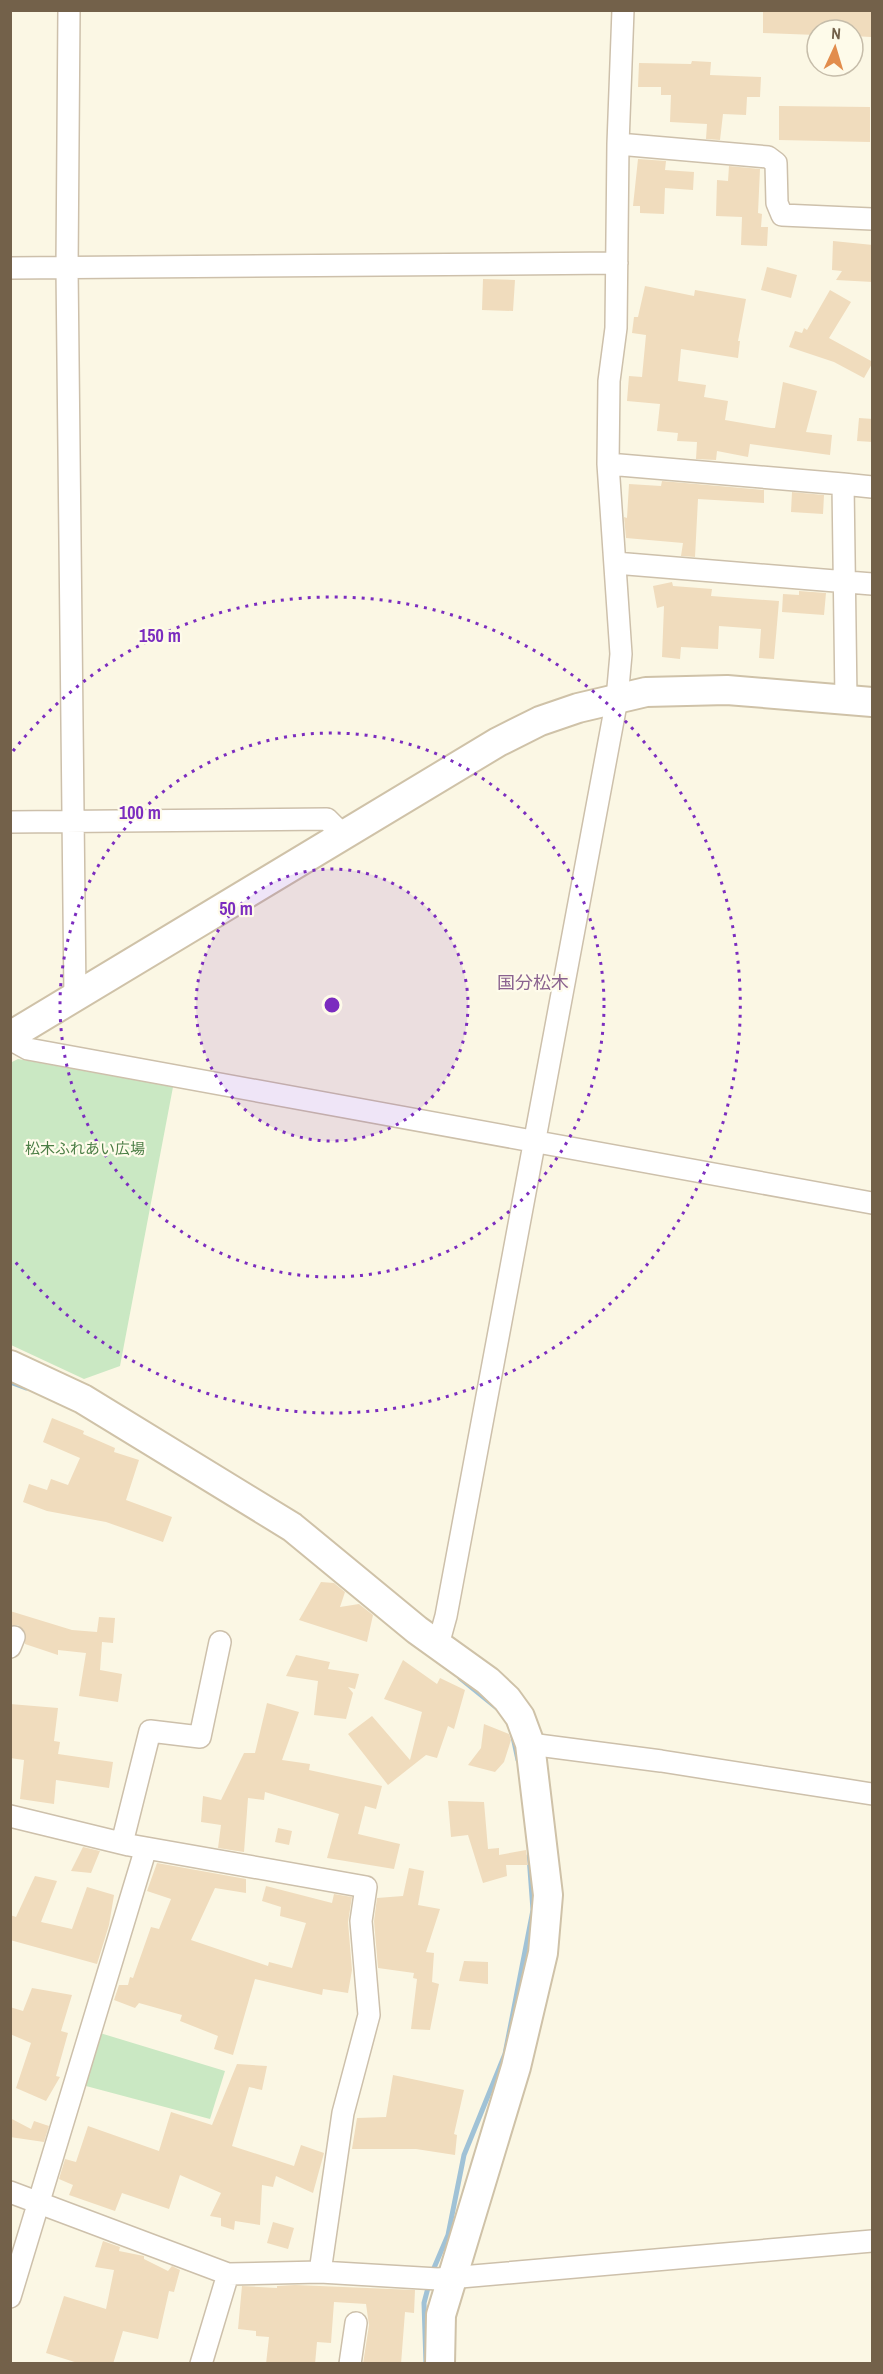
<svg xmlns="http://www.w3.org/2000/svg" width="883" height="2374" font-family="'Archivo Narrow','Noto Sans JP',sans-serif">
  <rect width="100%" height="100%" fill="#fbf7e4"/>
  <path fill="#cae8c3" d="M 18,1059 L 173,1087 L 120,1366 L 84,1379 L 11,1345 L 10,1063 Z
    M 100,2033 L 225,2071 L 210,2119 L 86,2086 Z"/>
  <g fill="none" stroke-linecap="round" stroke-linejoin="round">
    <path stroke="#a0c2d6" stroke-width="5" d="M 10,1382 L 26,1388
      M 460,1678 L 497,1708
      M 513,1737 L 518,1760
      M 431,2275 L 448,2235 L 464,2155 L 505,2054 L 533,1910 L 529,1856
      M 426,2364 L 424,2303 L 429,2284"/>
  </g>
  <path fill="#f0dcbd" d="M 763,10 L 872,10 L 871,37 L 853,36 L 853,30 L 817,30 L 817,35 L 763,33 Z
    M 692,61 L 711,62 L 710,75 L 761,77 L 760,97 L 747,97 L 746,115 L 723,114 L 720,140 L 706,139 L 707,124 L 670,122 L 671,95 L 661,95 L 661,87 L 638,87 L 639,63 L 691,64 Z
    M 779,106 L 870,107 L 870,142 L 779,140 Z
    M 638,159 L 666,161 L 665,170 L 694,172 L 693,190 L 665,188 L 664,214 L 640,213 L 640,206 L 633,206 Z
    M 729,166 L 760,169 L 758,213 L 762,214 L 761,227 L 768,227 L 767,246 L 741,245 L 742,217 L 716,216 L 717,180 L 728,181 Z
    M 833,241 L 873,245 L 873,282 L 836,280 L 842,271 L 832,270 Z
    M 767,267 L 797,275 L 791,298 L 761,290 Z
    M 483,279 L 515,280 L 513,311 L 482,310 Z
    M 645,286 L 694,296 L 695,290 L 746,299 L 738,341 L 740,341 L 738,358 L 681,349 L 678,381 L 706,385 L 704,397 L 728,401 L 725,420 L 771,428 L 775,428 L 783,382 L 817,391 L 806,432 L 832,435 L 830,455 L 750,444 L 748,457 L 717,451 L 716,460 L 696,459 L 697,442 L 677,441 L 678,433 L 657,431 L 660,404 L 627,401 L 629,376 L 642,377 L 646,335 L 632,333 L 634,317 L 638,317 Z
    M 830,290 L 851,302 L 829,338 L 873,362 L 864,378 L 834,362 L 789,347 L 795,331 L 802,333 L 804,328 L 807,330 Z
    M 859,418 L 873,419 L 873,442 L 857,441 Z
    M 662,481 L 764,490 L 764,503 L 698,499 L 695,557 L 681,556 L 683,543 L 626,538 L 624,517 L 627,518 L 629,484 L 661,486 Z
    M 792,492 L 824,495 L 823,514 L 791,512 Z
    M 672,582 L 673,586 L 712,589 L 711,596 L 779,601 L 774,659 L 759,658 L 761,629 L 719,626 L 718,649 L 681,647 L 680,659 L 662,657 L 664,606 L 657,608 L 653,586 Z
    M 799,591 L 826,593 L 824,615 L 782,612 L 783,594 L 799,595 Z
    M 52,1418 L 84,1431 L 83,1434 L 115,1448 L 114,1452 L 139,1460 L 126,1500 L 172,1517 L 163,1542 L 106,1522 L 47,1511 L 23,1502 L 29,1484 L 47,1490 L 51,1479 L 68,1485 L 80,1458 L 43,1442 Z
    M 321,1582 L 334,1583 L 345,1592 L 340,1607 L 359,1604 L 373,1615 L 367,1642 L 299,1620 Z
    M 10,1611 L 72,1630 L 97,1632 L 99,1617 L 115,1618 L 113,1643 L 102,1642 L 100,1670 L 122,1674 L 118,1702 L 79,1696 L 86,1653 L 58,1650 L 58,1655 L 25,1644 L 24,1630 L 18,1625 L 10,1625 Z
    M 296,1655 L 330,1662 L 328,1669 L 359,1674 L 355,1689 L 348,1687 L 353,1693 L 346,1719 L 314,1715 L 318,1681 L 286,1676 Z
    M 403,1660 L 437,1684 L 440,1678 L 465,1690 L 454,1729 L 448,1726 L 437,1758 L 426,1755 L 388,1785 L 348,1734 L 372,1716 L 410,1760 L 422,1712 L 384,1699 Z
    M 267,1703 L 299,1712 L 282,1760 L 310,1764 L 309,1770 L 382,1786 L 376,1809 L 365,1806 L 358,1834 L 400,1844 L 394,1869 L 327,1858 L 339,1814 L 265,1792 L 264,1800 L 248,1798 L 244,1852 L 218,1848 L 221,1825 L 201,1822 L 203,1796 L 221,1800 L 244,1753 L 255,1753 Z
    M 10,1704 L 58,1708 L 54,1741 L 60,1742 L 58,1754 L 113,1762 L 109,1788 L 56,1780 L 54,1804 L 20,1799 L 24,1760 L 10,1758 Z
    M 484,1724 L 509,1734 L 511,1740 L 504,1762 L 495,1772 L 468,1765 L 481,1748 Z
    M 448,1801 L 484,1802 L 488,1849 L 499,1848 L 499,1855 L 526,1850 L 528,1865 L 506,1865 L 507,1876 L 483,1883 L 468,1835 L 451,1837 Z
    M 278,1828 L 292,1831 L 289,1845 L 275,1842 Z
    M 83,1847 L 100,1851 L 91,1873 L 71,1871 Z
    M 157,1863 L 246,1879 L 246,1893 L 215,1888 L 191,1940 L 268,1966 L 269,1962 L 292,1968 L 306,1923 L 280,1916 L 281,1907 L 262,1901 L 266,1886 L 332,1903 L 334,1894 L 352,1897 L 348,1922 L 352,1970 L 348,1993 L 323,1989 L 322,1995 L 255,1979 L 233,2055 L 214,2049 L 218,2036 L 180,2021 L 182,2015 L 139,2003 L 135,2008 L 114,2000 L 119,1985 L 128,1985 L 130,1977 L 133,1978 L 151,1927 L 159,1929 L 171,1899 L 147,1891 Z
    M 409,1868 L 424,1871 L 418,1905 L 440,1909 L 426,1952 L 434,1953 L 432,1982 L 439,1984 L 430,2030 L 411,2029 L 417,1979 L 413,1978 L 414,1973 L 378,1968 L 374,1921 L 377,1898 L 403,1896 Z
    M 35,1876 L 57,1881 L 41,1922 L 72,1929 L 87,1887 L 114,1895 L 109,1925 L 97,1964 L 10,1940 L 10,1915 L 16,1917 Z
    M 464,1961 L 488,1962 L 488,1984 L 459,1981 Z
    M 32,1988 L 72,1995 L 61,2031 L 68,2033 L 56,2076 L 60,2077 L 46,2101 L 16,2088 L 31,2043 L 10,2034 L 10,2007 L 23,2011 Z
    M 237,2064 L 267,2066 L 262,2090 L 249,2087 L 232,2146 L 294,2166 L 301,2145 L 324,2153 L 313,2193 L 276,2176 L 273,2187 L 262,2185 L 260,2225 L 235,2221 L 234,2230 L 221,2226 L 221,2218 L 210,2216 L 221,2193 L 180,2175 L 169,2209 L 122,2193 L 115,2211 L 69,2195 L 73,2185 L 59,2179 L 65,2159 L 76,2162 L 88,2126 L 159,2151 L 171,2112 L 212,2125 Z
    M 393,2075 L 464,2090 L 454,2134 L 457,2135 L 455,2155 L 416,2149 L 352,2149 L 357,2118 L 386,2117 Z
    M 10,2118 L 31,2129 L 34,2121 L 49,2126 L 44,2142 L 10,2137 Z
    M 273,2222 L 294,2228 L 288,2249 L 267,2243 Z
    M 103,2241 L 120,2247 L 119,2251 L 144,2256 L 144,2259 L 168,2271 L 172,2266 L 180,2270 L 174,2292 L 169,2291 L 158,2339 L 123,2331 L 113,2364 L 81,2364 L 46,2353 L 64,2296 L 106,2309 L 114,2270 L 95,2267 Z
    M 295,2285 L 415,2290 L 414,2313 L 405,2312 L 401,2364 L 363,2364 L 369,2325 L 366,2304 L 334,2302 L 331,2343 L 317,2342 L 315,2364 L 266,2364 L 269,2337 L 256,2336 L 256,2331 L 238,2329 L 242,2286 L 277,2288 L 277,2286 Z"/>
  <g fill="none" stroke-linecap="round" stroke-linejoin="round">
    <defs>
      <path id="street" d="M 69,10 L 67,268 L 75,996
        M 618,144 L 768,157 L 776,163 L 777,203 L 782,215 L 872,219
        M 10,268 L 617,263
        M 608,464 L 843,484 L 846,699
        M 843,484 L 872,487
        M 615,563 L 872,584
        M 10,822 L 327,819 L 343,835
        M 10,1039 L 28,1049 L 872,1203
        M 438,1645 L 446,1616 L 617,699 L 621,654 L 608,464 L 609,381 L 616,328 L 618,144 L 623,10
        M 10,1647 L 14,1637
        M 530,1744 L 661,1761 L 872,1794
        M 10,1816 L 129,1845 L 366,1887 L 361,1921 L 369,2015 L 343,2113 L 320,2272
        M 122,1843 L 150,1731 L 200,1737 L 220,1642
        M 10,2192 L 228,2274 L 320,2272 L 438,2279 L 872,2241
        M 10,2297 L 146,1848
        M 201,2364 L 228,2274
        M 350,2364 L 356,2323"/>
      <path id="secondary" d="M 10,1036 L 498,742 L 540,721 L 578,708 L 646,692 L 727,690 L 872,702
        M 10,1365 L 83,1399 L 292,1527 L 417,1630 L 488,1681 L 507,1699 L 520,1717 L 530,1744 L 548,1895 L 543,1953 L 516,2067 L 441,2315 L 440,2364"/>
    </defs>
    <use href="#street" stroke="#cdc0ab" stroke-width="24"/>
    <use href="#secondary" stroke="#cfc2a8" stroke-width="32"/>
    <use href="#street" stroke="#fff" stroke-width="21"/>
    <use href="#secondary" stroke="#fff" stroke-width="28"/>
  </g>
  <circle cx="332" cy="1005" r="136" fill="#7b2cbf" fill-opacity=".12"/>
  <g fill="none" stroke="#7b2cbf" stroke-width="3" stroke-dasharray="3 6">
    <circle cx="332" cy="1005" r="136"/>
    <circle cx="332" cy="1005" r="272"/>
    <path d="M13 751A408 408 0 1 1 13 1259"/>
  </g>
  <g text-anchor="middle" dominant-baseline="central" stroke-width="4.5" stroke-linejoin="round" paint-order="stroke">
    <g font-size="15" fill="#4b7e45" stroke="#fefbea">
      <text x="85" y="1148">松木ふれあい広場</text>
    </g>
    <g font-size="18" fill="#8a628f" stroke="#fefbea">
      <text x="533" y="982">国分松木</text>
    </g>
  </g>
  <circle cx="332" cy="1005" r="9" fill="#7b2cbf" stroke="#fefbea" stroke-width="3"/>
  <g font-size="18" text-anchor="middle" font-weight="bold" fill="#7b2cbf" stroke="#fefbea" stroke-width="4.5" stroke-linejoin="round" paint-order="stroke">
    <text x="160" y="642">150 m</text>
    <text x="140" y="819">100 m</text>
    <text x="236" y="915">50 m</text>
  </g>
  <rect width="883" height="2374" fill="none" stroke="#73614a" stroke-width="24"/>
  <g transform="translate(835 48) rotate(4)"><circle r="28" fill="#fefbea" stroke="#c6bdaa" stroke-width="1.5"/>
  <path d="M0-4.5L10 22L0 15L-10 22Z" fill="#e28d4d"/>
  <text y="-9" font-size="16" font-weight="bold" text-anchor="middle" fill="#73614a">N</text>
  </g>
</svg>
